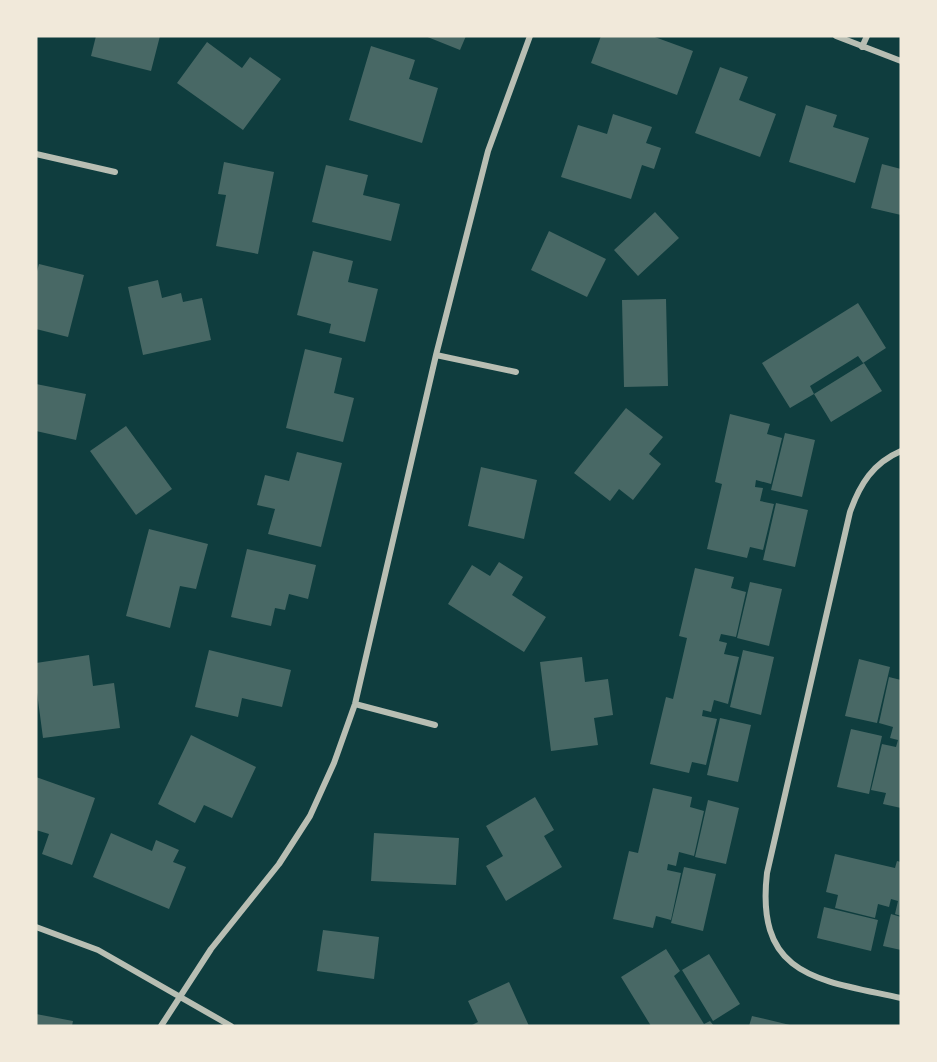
<svg xmlns="http://www.w3.org/2000/svg" width="937" height="1062" font-family="'Work Sans',sans-serif">
  <rect width="100%" height="100%" fill="#0f3d3e"/>
  <path fill="#486865" d="M 96,36 L 160,36 L 151,71 L 91,56 Z
    M 425,36 L 466,36 L 460,50 Z
    M 601,36 L 652,36 L 693,51 L 677,95 L 591,63 Z
    M 207,42 L 242,68 L 250,57 L 281,79 L 243,130 L 177,83 Z
    M 371,46 L 415,60 L 409,79 L 438,88 L 422,143 L 349,120 Z
    M 720,67 L 748,77 L 739,100 L 776,114 L 760,157 L 695,133 Z
    M 806,105 L 837,115 L 833,127 L 869,138 L 855,183 L 789,162 Z
    M 613,114 L 652,127 L 646,143 L 661,148 L 654,169 L 642,165 L 631,199 L 561,177 L 578,125 L 607,134 Z
    M 224,162 L 274,172 L 258,254 L 216,246 L 226,195 L 218,194 Z
    M 882,164 L 901,169 L 901,215 L 871,208 Z
    M 326,165 L 368,175 L 363,195 L 400,204 L 391,241 L 312,222 Z
    M 655,212 L 679,238 L 638,276 L 614,250 Z
    M 549,231 L 606,259 L 587,297 L 531,270 Z
    M 313,251 L 353,261 L 348,282 L 378,289 L 365,342 L 329,333 L 331,324 L 297,315 Z
    M 39,264 L 84,275 L 68,337 L 36,329 L 36,275 Z
    M 158,280 L 162,298 L 181,293 L 183,302 L 202,298 L 211,340 L 143,355 L 128,287 Z
    M 666,299 L 668,386 L 624,387 L 622,300 Z
    M 858,303 L 886,348 L 863,363 L 858,356 L 810,386 L 814,394 L 790,408 L 762,363 Z
    M 305,349 L 342,358 L 334,393 L 354,398 L 343,442 L 286,428 Z
    M 864,363 L 882,391 L 831,422 L 814,394 Z
    M 36,384 L 86,394 L 76,440 L 36,431 Z
    M 626,408 L 663,437 L 649,454 L 661,464 L 633,500 L 619,489 L 610,501 L 574,473 Z
    M 730,414 L 770,424 L 767,434 L 782,438 L 771,484 L 756,480 L 755,487 L 763,488 L 760,501 L 774,504 L 763,550 L 750,547 L 747,558 L 707,549 L 722,484 L 715,482 Z
    M 126,426 L 172,489 L 136,515 L 90,451 Z
    M 785,433 L 815,440 L 802,497 L 771,490 Z
    M 297,452 L 342,463 L 321,547 L 268,534 L 275,509 L 257,505 L 265,475 L 289,481 Z
    M 481,467 L 537,480 L 524,539 L 468,526 Z
    M 776,503 L 808,510 L 795,567 L 763,560 Z
    M 149,529 L 208,544 L 196,589 L 180,586 L 170,628 L 126,616 Z
    M 247,549 L 316,565 L 308,599 L 289,594 L 285,610 L 275,608 L 271,626 L 231,617 Z
    M 499,562 L 523,577 L 512,595 L 546,617 L 524,652 L 448,604 L 472,565 L 490,576 Z
    M 695,568 L 734,577 L 731,588 L 746,592 L 736,637 L 721,634 L 719,641 L 727,643 L 724,654 L 739,657 L 728,704 L 714,700 L 711,712 L 703,710 L 702,716 L 717,719 L 706,765 L 692,762 L 689,773 L 650,764 L 666,697 L 673,699 L 687,638 L 679,636 Z
    M 750,582 L 782,589 L 769,646 L 737,638 Z
    M 209,650 L 291,670 L 282,707 L 242,698 L 238,717 L 195,707 Z
    M 743,650 L 774,657 L 761,715 L 730,707 Z
    M 89,655 L 93,686 L 114,683 L 120,728 L 43,738 L 36,685 L 36,663 Z
    M 582,657 L 585,682 L 608,679 L 613,715 L 594,718 L 598,745 L 551,751 L 540,662 Z
    M 859,659 L 890,667 L 877,723 L 845,716 Z
    M 889,677 L 901,680 L 901,808 L 883,804 L 886,793 L 871,790 L 882,744 L 896,747 L 898,740 L 890,738 L 893,727 L 879,723 Z
    M 720,718 L 751,725 L 738,782 L 707,775 Z
    M 851,729 L 882,736 L 869,794 L 837,787 Z
    M 191,735 L 256,767 L 232,818 L 204,805 L 195,823 L 158,804 Z
    M 36,777 L 95,798 L 72,865 L 42,854 L 49,834 L 36,830 Z
    M 653,788 L 692,797 L 690,807 L 704,811 L 694,856 L 679,852 L 676,866 L 668,864 L 667,870 L 681,873 L 671,920 L 656,916 L 653,928 L 613,919 L 629,851 L 638,853 Z
    M 535,797 L 554,830 L 544,836 L 562,867 L 506,901 L 486,866 L 503,856 L 486,826 Z
    M 708,800 L 739,808 L 726,864 L 695,857 Z
    M 111,833 L 152,851 L 156,840 L 179,850 L 173,862 L 186,867 L 169,909 L 93,877 Z
    M 374,833 L 459,838 L 456,885 L 371,881 Z
    M 835,854 L 895,868 L 897,861 L 901,862 L 901,916 L 895,914 L 898,901 L 891,899 L 889,907 L 878,904 L 875,918 L 835,908 L 838,895 L 826,892 Z
    M 684,867 L 716,874 L 703,931 L 671,923 Z
    M 824,907 L 878,920 L 871,951 L 817,938 Z
    M 891,914 L 901,917 L 901,950 L 883,946 Z
    M 323,930 L 379,937 L 374,979 L 317,971 Z
    M 666,949 L 680,971 L 674,976 L 704,1024 L 710,1021 L 714,1026 L 651,1026 L 621,977 Z
    M 709,954 L 740,1004 L 713,1021 L 682,970 Z
    M 509,982 L 529,1026 L 470,1026 L 478,1022 L 468,1001 Z
    M 36,1014 L 73,1021 L 72,1026 L 36,1026 Z
    M 752,1016 L 790,1025 L 789,1026 L 749,1026 Z"/>
  <g fill="none" stroke-linecap="round" stroke-linejoin="round">
    <path stroke="#b8beb3" stroke-width="6" d="M 836,36 L 901,61
      M 862,47 L 867,36
      M 36,154 L 115,172
      M 436,355 L 516,372
      M 901,451 C 873,463 860,484 850,512 L 767,873 C 755,978 820,980 901,998
      M 355,704 L 435,725
      M 36,927 L 98,950 L 231,1026
      M 161,1026 L 211,949 L 279,864 L 310,816 L 334,763 L 355,704 L 436,355 L 488,151 L 530,36"/>
  </g>
  <rect width="937" height="1062" fill="none" stroke="#f1e9da" stroke-width="75"/>
</svg>
